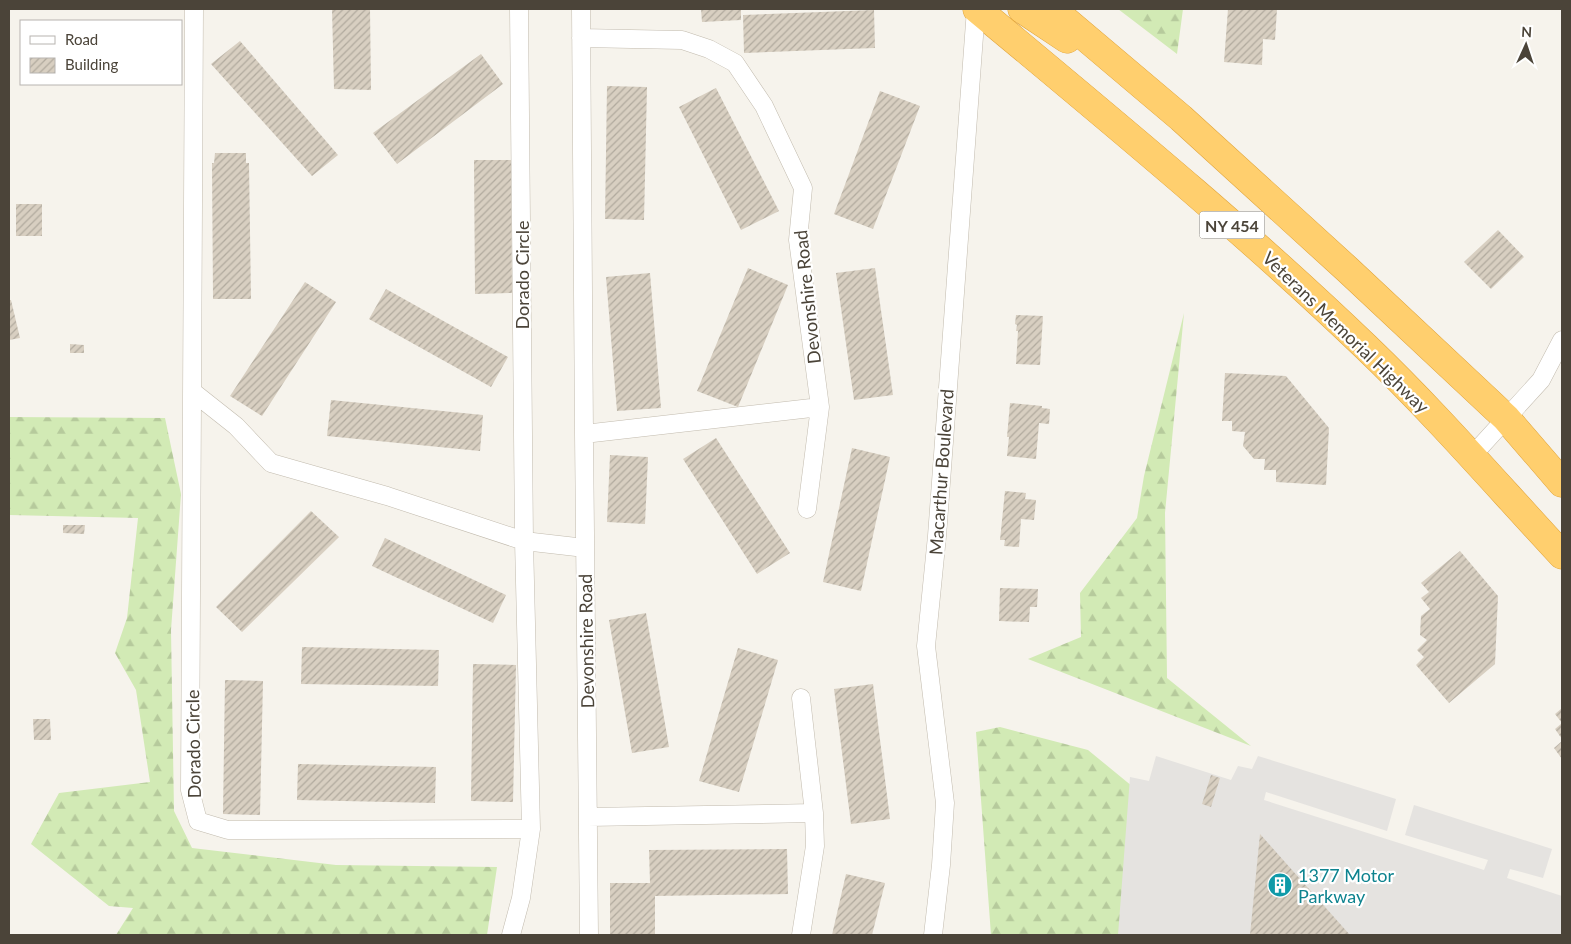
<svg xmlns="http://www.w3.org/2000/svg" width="1571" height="944" font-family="Lato,sans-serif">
  <defs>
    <pattern id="forest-firs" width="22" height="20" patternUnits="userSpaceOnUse" patternTransform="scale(1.25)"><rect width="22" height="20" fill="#d2eab5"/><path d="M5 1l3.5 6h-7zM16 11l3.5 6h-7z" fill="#b6ca9c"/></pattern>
    <pattern id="building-hatch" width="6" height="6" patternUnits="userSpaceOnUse" patternTransform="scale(1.25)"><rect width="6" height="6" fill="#d8cfc1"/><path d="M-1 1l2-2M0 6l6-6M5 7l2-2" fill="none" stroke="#b1aa9e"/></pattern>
  </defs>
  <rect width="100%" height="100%" fill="#f6f3ec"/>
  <path fill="url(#forest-firs)" d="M 1118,9 L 1183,9 L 1177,54 Z
    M 1184,313 L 1165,513 L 1167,678 L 1251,746 L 1028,659 L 1081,637 L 1080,593 L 1137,518 L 1144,476 Z
    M 9,417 L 165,418 L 181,494 L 171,630 L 174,811 L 192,848 L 336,865 L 497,867 L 487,935 L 116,935 L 133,908 L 109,906 L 31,844 L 59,793 L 150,782 L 136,690 L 115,653 L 127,618 L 138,518 L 9,515 Z
    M 1000,727 L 1088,750 L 1138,791 L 1119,935 L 991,935 L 976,732 Z"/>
  <path fill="#e5e3e0" d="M 1156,756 L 1231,780 L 1238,766 L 1252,769 L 1258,756 L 1396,799 L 1387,831 L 1266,792 L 1264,800 L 1484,870 L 1488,860 L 1405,835 L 1414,805 L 1552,849 L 1543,878 L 1510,869 L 1507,878 L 1562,896 L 1562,935 L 1118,935 L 1130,777 L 1149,781 Z"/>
  <path fill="url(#building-hatch)" d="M 332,9 L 370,9 L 371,90 L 334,89 Z
    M 701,9 L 741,9 L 741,20 L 702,22 Z
    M 1228,9 L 1277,9 L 1275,40 L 1263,39 L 1262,65 L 1224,62 Z
    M 874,10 L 875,48 L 744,53 L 743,15 Z
    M 240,41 L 338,155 L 312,176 L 211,64 Z
    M 481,54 L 503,84 L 397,164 L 373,133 Z
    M 607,86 L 647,87 L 644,220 L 605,219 Z
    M 716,88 L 779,211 L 741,230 L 679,107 Z
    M 880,91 L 920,106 L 873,229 L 834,214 Z
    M 215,153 L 246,153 L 246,163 L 249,163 L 251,299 L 213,299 L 212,163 L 214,163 Z
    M 474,160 L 511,160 L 512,293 L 475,294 Z
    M 16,204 L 42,204 L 42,236 L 16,236 Z
    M 1498,230 L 1524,257 L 1491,289 L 1464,262 Z
    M 748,268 L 788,285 L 738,407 L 697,391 Z
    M 875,268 L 893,395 L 854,400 L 836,273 Z
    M 650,273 L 661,408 L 617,411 L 606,277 Z
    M 305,282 L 336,302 L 262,416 L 230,396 Z
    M 386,289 L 508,357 L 491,387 L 369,319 Z
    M 9,300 L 11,300 L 20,338 L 9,340 Z
    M 1016,315 L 1043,316 L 1040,365 L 1016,364 L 1018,331 L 1016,331 L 1017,325 L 1015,324 Z
    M 70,344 L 84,345 L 84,353 L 70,353 Z
    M 1225,373 L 1286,376 L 1329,428 L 1326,485 L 1276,482 L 1276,470 L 1264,470 L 1265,459 L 1254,459 L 1243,446 L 1245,432 L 1232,431 L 1232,421 L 1222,421 Z
    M 331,400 L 483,415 L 480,451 L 327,436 Z
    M 1010,403 L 1042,406 L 1042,408 L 1050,409 L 1049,424 L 1039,423 L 1036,459 L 1007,456 L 1009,437 L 1007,437 Z
    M 716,438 L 790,553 L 757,574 L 683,459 Z
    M 852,448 L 890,457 L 861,591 L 823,582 Z
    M 610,455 L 648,457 L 645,524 L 607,522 Z
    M 1005,491 L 1026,493 L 1025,499 L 1036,500 L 1034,520 L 1021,519 L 1019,547 L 1004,546 L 1005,540 L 1000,540 Z
    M 311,511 L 339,537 L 242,632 L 216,607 Z
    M 63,525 L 85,525 L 84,534 L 63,533 Z
    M 385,538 L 506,595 L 493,623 L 372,566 Z
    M 1460,551 L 1498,596 L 1495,664 L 1449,703 L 1416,665 L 1424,657 L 1417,650 L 1427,640 L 1420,635 L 1421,616 L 1430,609 L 1421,598 L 1429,592 L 1421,583 Z
    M 1000,588 L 1038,589 L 1037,607 L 1030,607 L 1029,622 L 999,621 Z
    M 646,613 L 669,747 L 632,753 L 609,620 Z
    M 302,647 L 439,650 L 438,686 L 301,684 Z
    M 738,648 L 778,660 L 739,792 L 699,781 Z
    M 473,664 L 516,665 L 513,802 L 471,801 Z
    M 225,680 L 263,681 L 260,815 L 223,814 Z
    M 873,684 L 890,819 L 851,824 L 834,689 Z
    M 1562,708 L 1562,723 L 1555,714 Z
    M 33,719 L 50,719 L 51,740 L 34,740 Z
    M 1562,723 L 1562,739 L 1555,729 Z
    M 1562,741 L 1562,759 L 1554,748 Z
    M 298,764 L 436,767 L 435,803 L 297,800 Z
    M 1211,775 L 1220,778 L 1211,807 L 1202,804 Z
    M 1260,834 L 1350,935 L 1250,935 Z
    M 787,849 L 788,894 L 655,896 L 655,935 L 610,935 L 610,883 L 650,883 L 649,850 Z
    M 846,874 L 885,883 L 872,935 L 832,935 Z"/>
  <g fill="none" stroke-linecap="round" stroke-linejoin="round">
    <defs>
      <path id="street" d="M 194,9 L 190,790 L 198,821 L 228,830 L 531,829
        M 581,9 L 584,434 L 589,935
        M 581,38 L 682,40 L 709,49 L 735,63 L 764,106 L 803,188 L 798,240 L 820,407 L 807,509
        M 193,392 L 236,426 L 271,463 L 387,496 L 524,541 L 585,548
        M 584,434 L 820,407
        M 1471,457 L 1541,380 L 1562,340
        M 588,817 L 814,813
        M 511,935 L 521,898 L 531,829 L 524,541 L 519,9
        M 801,935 L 815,846 L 814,813 L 801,698
        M 933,935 L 941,865 L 945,803 L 926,646 L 937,536 L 976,9"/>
      <path id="highway" d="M 977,9 C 1109,119 1242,228 1366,347 C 1435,413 1497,485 1562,555
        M 1022,9 L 1067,39
        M 1052,9 L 1181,118 L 1348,270 L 1506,418 L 1562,483"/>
    </defs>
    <use href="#street" stroke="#c2bbae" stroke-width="19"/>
    <use href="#highway" stroke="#e0a43c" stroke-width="29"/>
    <use href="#street" stroke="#fff" stroke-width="18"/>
    <use href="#highway" stroke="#ffcf6e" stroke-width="28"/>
  </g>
  <defs>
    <symbol id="building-disc" viewBox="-11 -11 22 22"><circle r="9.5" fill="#0f9aa8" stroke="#fff"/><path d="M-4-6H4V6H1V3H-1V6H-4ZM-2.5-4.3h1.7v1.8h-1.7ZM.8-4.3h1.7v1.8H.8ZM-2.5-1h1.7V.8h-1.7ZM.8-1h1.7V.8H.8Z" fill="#fff"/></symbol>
  </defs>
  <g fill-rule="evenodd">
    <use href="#building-disc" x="1266" y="871" width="28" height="28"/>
  </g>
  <g text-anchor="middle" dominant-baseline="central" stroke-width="4.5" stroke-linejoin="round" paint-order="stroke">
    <rect fill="#fff" stroke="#817c74" stroke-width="1" x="1199.5" y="211.5" width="65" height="27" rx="4"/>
    <g font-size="16" font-weight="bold" fill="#4b4439">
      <text x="1232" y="225">NY 454</text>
    </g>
    <g font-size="18" fill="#4b4439" stroke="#fff">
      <text transform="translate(522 275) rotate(-90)">Dorado Circle</text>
      <text transform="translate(807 297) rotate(-96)">Devonshire Road</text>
      <text transform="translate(1346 332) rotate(44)">Veterans Memorial Highway</text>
      <text transform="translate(941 472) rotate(-86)">Macarthur Boulevard</text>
      <text transform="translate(586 641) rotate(-91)">Devonshire Road</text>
      <text transform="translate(193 744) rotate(-91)">Dorado Circle</text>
    </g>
    <g font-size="18" fill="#0d838f" stroke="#fff" text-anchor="start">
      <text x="1298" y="875">1377 Motor<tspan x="1298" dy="21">Parkway</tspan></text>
    </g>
  </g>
  <rect width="1571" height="944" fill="none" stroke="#4b4439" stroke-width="20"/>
  <rect x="20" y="20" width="162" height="65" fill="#ffffff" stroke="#b7b4b0"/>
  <rect x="30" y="36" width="25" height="8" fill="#ffffff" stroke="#b7b4b0"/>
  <text x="65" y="45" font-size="15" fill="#4b4439">Road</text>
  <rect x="30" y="58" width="25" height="15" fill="url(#building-hatch)" stroke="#b7b4b0"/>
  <text x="65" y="70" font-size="15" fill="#4b4439">Building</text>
  <g transform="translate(1526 45) rotate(3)" stroke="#ffffff" stroke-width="4" paint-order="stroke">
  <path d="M0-4L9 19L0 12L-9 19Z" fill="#4b4439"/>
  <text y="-8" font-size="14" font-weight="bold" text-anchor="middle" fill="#4b4439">N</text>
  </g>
</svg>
